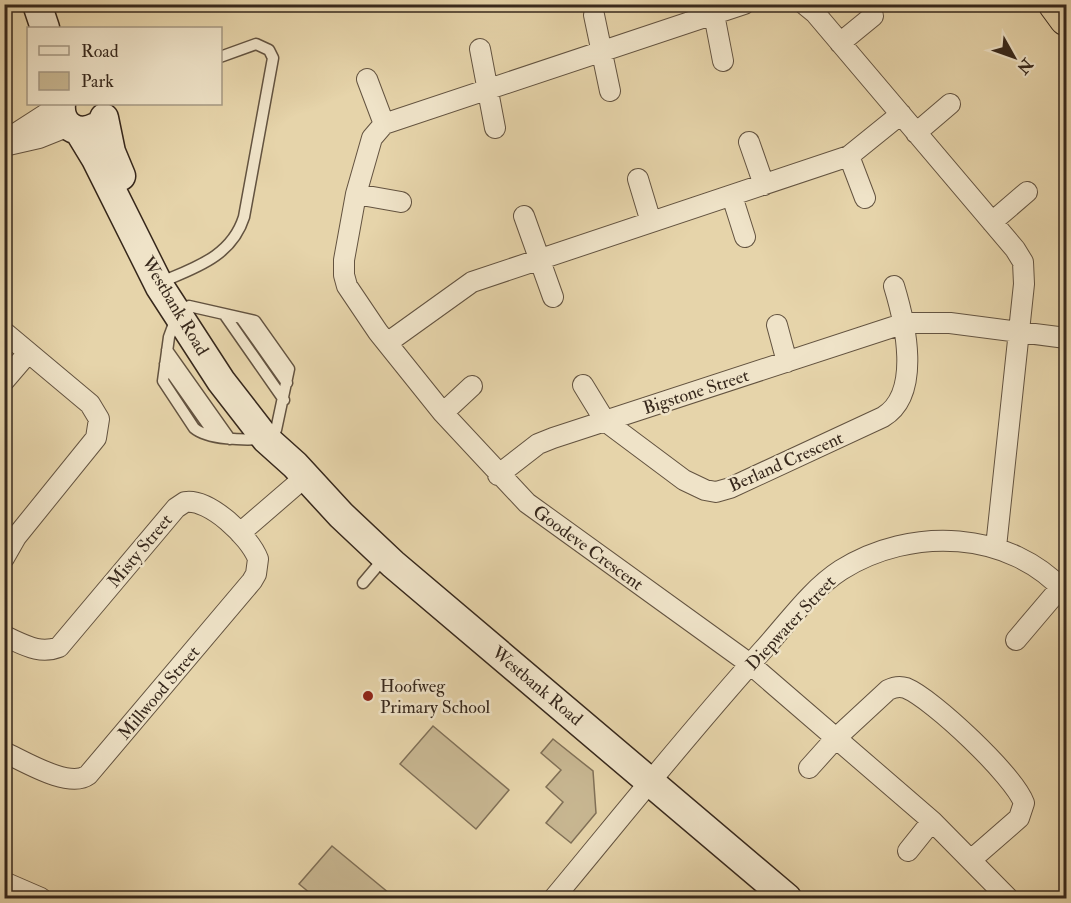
<svg xmlns="http://www.w3.org/2000/svg" width="1071" height="903" font-family="'IM FELL Double Pica',serif">
  <rect width="100%" height="100%" fill="#e6d4aa"/>
  <filter id="stains"><feTurbulence type="fractalNoise" baseFrequency=".00333" numOctaves="4"/><feColorMatrix values="0 0 0 0 .2 0 0 0 0 .09 0 0 0 0 .02 0 0 0 .5 -.17"/></filter>
  <radialGradient id="worn" r=".72"><stop offset=".6" stop-color="#630" stop-opacity="0"/><stop offset="1" stop-color="#630" stop-opacity=".3"/></radialGradient>
  <path fill="#c8b792" stroke="#807057" stroke-width="1.5" d="M 433,726 L 509,790 L 476,829 L 400,764 Z
    M 553,739 L 593,771 L 596,813 L 571,843 L 546,823 L 563,802 L 546,787 L 561,770 L 541,753 Z
    M 332,846 L 395,898 L 316,898 L 299,884 Z"/>
  <g fill="none" stroke-linecap="round" stroke-linejoin="round">
    <defs>
      <path id="lane" d="M 171,278 C 203,265 233,252 244,217 L 273,58 L 269,50 L 256,44 L 220,57
        M 189,306 L 255,321 L 289,369 L 276,430
        M 224,314 L 284,400
        M 176,318 L 169,337 L 163,381 L 194,428 C 208,440 244,440 262,439
        M 241,318 L 287,383
        M 167,350 L 230,439
        M 165,364 L 215,435
        M 363,583 L 385,557"/>
      <path id="street" d="M 712,4 L 723,61
        M 744,4 L 384,124 L 372,138 L 356,194 L 344,260 L 344,275 L 347,286 L 378,332 L 443,413 L 527,503 L 750,664 L 932,821 L 1008,898
        M 804,4 L 815,13 L 1015,249 L 1023,262 L 1024,284 L 996,547
        M 594,15 L 610,91
        M 840,43 L 873,16
        M 480,49 L 495,128
        M 367,79 L 384,124
        M 916,133 L 950,104
        M 4,141 L 60,105
        M 749,142 L 764,185
        M 4,146 L 39,138 L 69,126
        M 849,156 L 865,198
        M 638,179 L 651,222
        M 356,194 L 401,202
        M 732,196 L 745,237
        M 524,216 L 553,297
        M 992,222 L 1027,192
        M 777,325 L 787,362
        M 4,332 L 90,404 L 99,419 L 96,438 L 16,537 L 4,558
        M 387,343 L 472,282 L 849,156 L 901,114
        M 4,381 L 28,353
        M 583,385 L 605,421 L 684,480 L 705,490 L 716,492 L 730,488 L 883,417 C 922,394 905,322 894,286
        M 443,413 L 472,386
        M 498,475 L 538,444 L 553,438 L 905,323 L 950,323 L 1066,338
        M 240,533 L 305,477
        M 4,636 C 23,644 39,655 59,647 L 176,508 L 185,502 C 209,498 250,537 258,559 L 256,574 L 252,581 L 88,775 C 69,789 24,761 4,752
        M 1016,640 L 1061,587
        M 809,768 L 835,739 L 888,690 C 894,687 900,686 906,688 C 933,699 1014,776 1024,803 L 1019,818 L 972,859
        M 908,851 L 932,821
        M 4,882 L 41,898
        M 554,898 C 623,815 690,731 762,651 C 787,624 810,590 841,570 C 911,526 1010,530 1066,593"/>
      <path id="secondary" d="M 37,4 L 45,28
        M 61,104 C 59,125 77,137 96,127
        M 104,118 L 111,152 L 121,176
        M 79,131 L 96,159 L 160,287 L 221,381 L 266,439 L 295,465 L 341,515 L 393,564 L 787,898"/>
      <path id="highway" d="M 1055,4 L 1066,19"/>
    </defs>
    <use href="#lane" stroke="#635340" stroke-width="13"/>
    <use href="#street" stroke="#635340" stroke-width="22"/>
    <use href="#secondary" stroke="#37281c" stroke-width="31"/>
    <use href="#highway" stroke="#37281c" stroke-width="35"/>
    <use href="#lane" stroke="#efe3c8" stroke-width="10"/>
    <use href="#street" stroke="#efe3c8" stroke-width="20"/>
    <use href="#secondary" stroke="#efe3c8" stroke-width="28"/>
    <use href="#highway" stroke="#e6d4aa" stroke-width="33"/>
  </g>
  <circle fill="#8f2418" stroke="#efe3c8" stroke-width="2" cx="368" cy="696" r="6"/>
  <g text-anchor="middle" dominant-baseline="central" stroke-width="5" stroke-linejoin="round" paint-order="stroke">
    <g font-size="18" fill="#37281c" stroke="#efe3c8">
      <text transform="translate(175 306) rotate(59)">Westbank Road</text>
      <text transform="translate(696 392) rotate(-18)">Bigstone Street</text>
      <text transform="translate(786 462) rotate(-24)">Berland Crescent</text>
      <text transform="translate(588 548) rotate(36)">Goodeve Crescent</text>
      <text transform="translate(140 551) rotate(-50)">Misty Street</text>
      <text transform="translate(791 623) rotate(-47)">Diepwater Street</text>
      <text transform="translate(537 686) rotate(40)">Westbank Road</text>
      <text transform="translate(159 693) rotate(-50)">Millwood Street</text>
    </g>
    <g font-size="18" fill="#37281c" stroke="#efe3c8" text-anchor="start">
      <text x="380" y="686">Hoofweg<tspan x="380" dy="21">Primary School</tspan></text>
    </g>
  </g>
  <rect width="1071" height="903" fill="none" stroke="#e6d4aa" stroke-width="24"/>
  <rect x="6" y="6" width="1059" height="891" fill="none" stroke="#37281c" stroke-width="3"/>
  <rect x="12" y="12" width="1047" height="879" fill="none" stroke="#37281c" stroke-width="1.5"/>
  <rect x="27" y="27" width="195" height="78" fill="#efe3c8" stroke="#a59883" stroke-width="1.5"/>
  <rect x="39" y="46" width="30" height="9" fill="#efe3c8" stroke="#a59883" stroke-width="1.5"/>
  <text x="81" y="57" font-size="18" fill="#37281c">Road</text>
  <rect x="39" y="72" width="30" height="18" fill="#c8b792" stroke="#a59883" stroke-width="1.5"/>
  <text x="81" y="87" font-size="18" fill="#37281c">Park</text>
  <g transform="translate(1014 57) rotate(130)" stroke="#efe3c8" stroke-width="4.5" paint-order="stroke">
  <path d="M0-4.5L10 22L0 15L-10 22Z" fill="#37281c"/>
  <text y="-9" font-size="16" font-weight="bold" text-anchor="middle" fill="#37281c">N</text>
  </g>
  <rect width="100%" height="100%" filter="url(#stains)"/>
  <rect width="100%" height="100%" fill="url(#worn)"/>
</svg>
